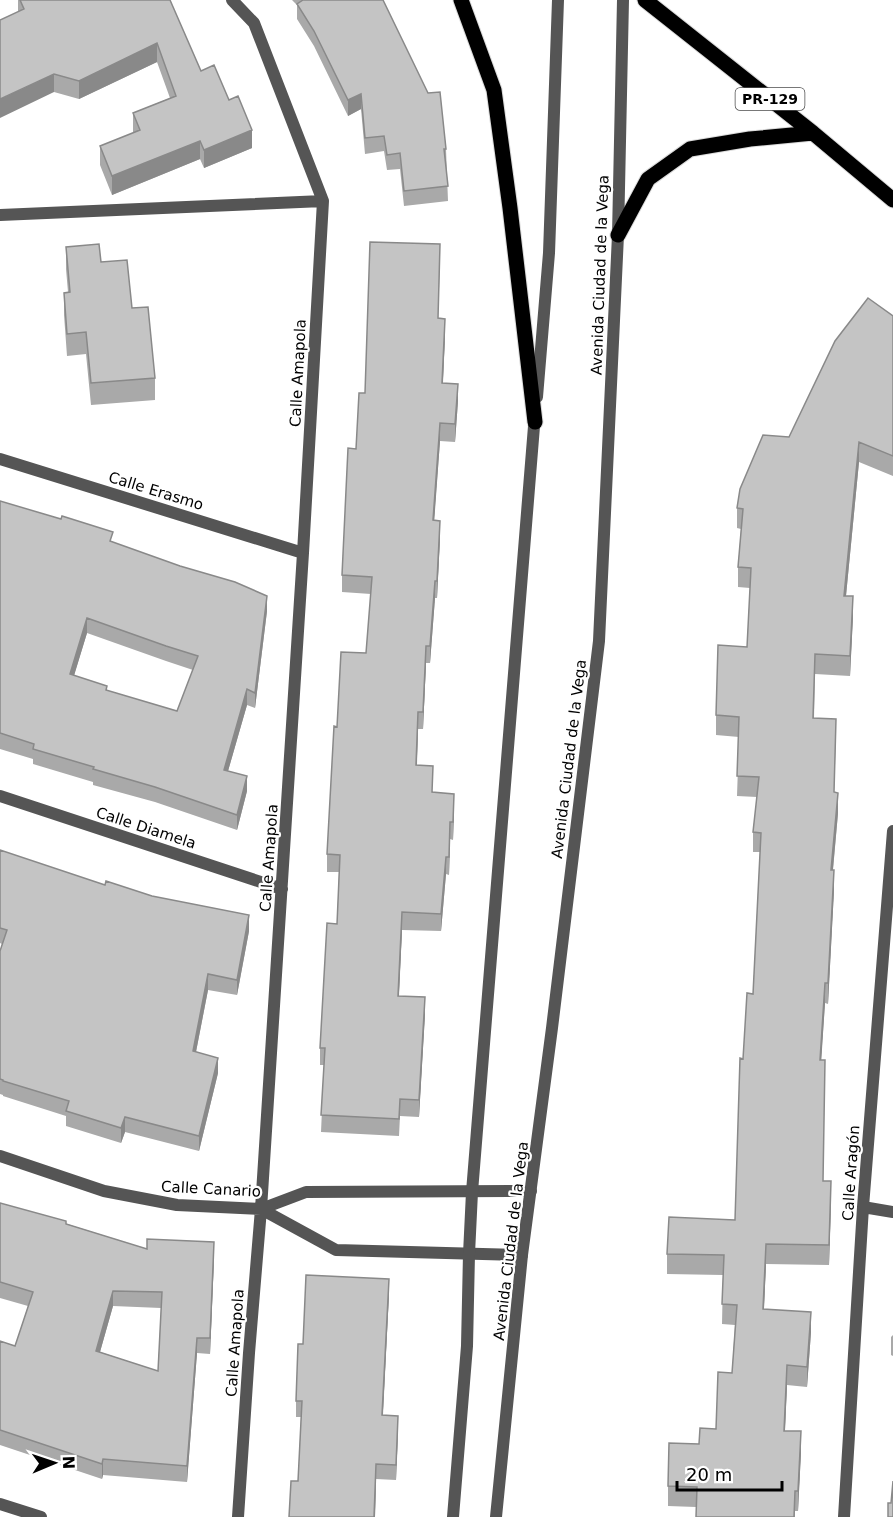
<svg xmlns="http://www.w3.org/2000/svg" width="893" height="1517" font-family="'DejaVu Sans',sans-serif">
  <rect width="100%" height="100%" fill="#fff"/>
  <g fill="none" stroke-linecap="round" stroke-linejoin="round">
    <defs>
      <path id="primary" d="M 461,0 L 494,90 L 510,208 L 535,422
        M 645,0 L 813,133 L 893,200
        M 618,235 L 648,179 L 690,149 L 750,139 L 813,133"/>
    </defs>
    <use href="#primary" stroke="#dbdbdb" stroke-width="17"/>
    <path stroke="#555" stroke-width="12" d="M 232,0 L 254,23 L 323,201 L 303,553 L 261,1209 L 249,1353 L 238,1517
      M 0,215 L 323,201
      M 0,459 L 303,553
      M 0,796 L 282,889
      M 0,1156 L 104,1191 L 177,1205 L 261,1209 L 306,1192 L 531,1191
      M 863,1207 L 893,1212
      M 261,1209 L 336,1250 L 522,1255
      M 0,1504 L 41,1517
      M 844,1517 L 863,1207 L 893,831"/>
    <path stroke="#555" stroke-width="12" d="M 537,397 L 549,253 L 558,0
      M 453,1517 L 467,1346 L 469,1254 L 472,1192 L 535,414
      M 496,1517 L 522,1255 L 552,1028 L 599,641 L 618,235 L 623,0"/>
    <use href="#primary" stroke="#000" stroke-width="15"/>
  </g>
  <path fill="#a9a9a9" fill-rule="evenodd" d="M 18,0 L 170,0 L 201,71 L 229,100 L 252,148 L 204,168 L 200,159 L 112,195 L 100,165 L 100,146 L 133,133 L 133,113 L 170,98 L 157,62 L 79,99 L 54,92 L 18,11 Z
    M 292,0 L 383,0 L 446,149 L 448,201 L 404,206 L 400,169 L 387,170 L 384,151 L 365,154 L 361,109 L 348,116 L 314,46 L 297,19 L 297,5 Z
    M 66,247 L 101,262 L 132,308 L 155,378 L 155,400 L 91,405 L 86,354 L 67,356 L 64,315 L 64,293 L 68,292 L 66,269 Z
    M 440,261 L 438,318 L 445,336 L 443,383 L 458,401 L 455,442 L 440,441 L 434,520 L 440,538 L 437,598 L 435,598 L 430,663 L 426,663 L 423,729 L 418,729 L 417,765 L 433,792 L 454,811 L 453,840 L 450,839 L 449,875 L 446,874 L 441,931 L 402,930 L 399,996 L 425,1014 L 419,1117 L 400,1116 L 399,1136 L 321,1132 L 324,1065 L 320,1065 L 320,1048 L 337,924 L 339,872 L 327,872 L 327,854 L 337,727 L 366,653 L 371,594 L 342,592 L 342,575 L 356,449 L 365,393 Z
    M 893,316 L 893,476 L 859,462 L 846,596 L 853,616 L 850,676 L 815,674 L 814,718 L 836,739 L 834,792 L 838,813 L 833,870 L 834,890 L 828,1004 L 825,1003 L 821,1060 L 823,1181 L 831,1201 L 829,1265 L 766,1264 L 764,1309 L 811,1332 L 807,1387 L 787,1385 L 785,1431 L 801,1452 L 798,1511 L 795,1511 L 795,1517 L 696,1517 L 696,1507 L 668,1506 L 668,1486 L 699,1444 L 716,1429 L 732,1373 L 735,1325 L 722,1324 L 723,1275 L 667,1274 L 667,1254 L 735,1220 L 743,1059 L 753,994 L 760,852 L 753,852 L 753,832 L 757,797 L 737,796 L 739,737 L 716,735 L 716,715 L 747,647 L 750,588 L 738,587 L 738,567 L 741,529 L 737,528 L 737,508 L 789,437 Z
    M 0,501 L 113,542 L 267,611 L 255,708 L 247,705 L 228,771 L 247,791 L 237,830 L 155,802 L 93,785 L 93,782 L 33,764 L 33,759 L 0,749 ZM 87,633 L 166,661 L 193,670 L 177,711 L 107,691 L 74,675 Z
    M 0,850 L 105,885 L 249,931 L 237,995 L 208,990 L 196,1052 L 218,1073 L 199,1151 L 125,1132 L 121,1143 L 66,1126 L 66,1116 L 3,1096 L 3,1095 L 0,1094 L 0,951 L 2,944 L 0,943 Z
    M 0,1198 L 0,1203 L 147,1249 L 214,1258 L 210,1354 L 197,1353 L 187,1482 L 103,1475 L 102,1479 L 0,1445 L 0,1341 L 15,1346 L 28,1306 L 0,1298 ZM 113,1306 L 161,1308 L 158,1371 L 100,1352 Z
    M 389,1294 L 383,1415 L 398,1431 L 396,1480 L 376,1479 L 375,1517 L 289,1517 L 298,1481 L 301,1417 L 296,1417 L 296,1401 L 303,1344 Z
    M 893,1335 L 893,1356 L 891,1355 L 891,1337 Z"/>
  <path fill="#898989" d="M 157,43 L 157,62 L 79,99 L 79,81 Z
    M 54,74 L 54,92 L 0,118 L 0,99 Z
    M 361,94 L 361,109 L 348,116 L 348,100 Z
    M 252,130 L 252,148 L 204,168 L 204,150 Z
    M 200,141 L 200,159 L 112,195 L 112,176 Z
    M 445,319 L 445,336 L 442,401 L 442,383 Z
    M 458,384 L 458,401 L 455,442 L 455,424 Z
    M 440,423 L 440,441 L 433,538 L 433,520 Z
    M 859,442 L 859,462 L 844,616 L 844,596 Z
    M 440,521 L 440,538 L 437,598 L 437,581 Z
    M 435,581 L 435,598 L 430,663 L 430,646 Z
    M 267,596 L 267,611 L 255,708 L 255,693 Z
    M 853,596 L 853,616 L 850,676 L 850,656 Z
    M 87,618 L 87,633 L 70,689 L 70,674 Z
    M 426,646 L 426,663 L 423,729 L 423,712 Z
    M 247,689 L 247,705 L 224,785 L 224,770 Z
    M 418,712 L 418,729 L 416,782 L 416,765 Z
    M 247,776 L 247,791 L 237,830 L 237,815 Z
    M 838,793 L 838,813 L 831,890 L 831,870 Z
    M 454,794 L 454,811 L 453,840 L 453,822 Z
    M 450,822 L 450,839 L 449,875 L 449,857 Z
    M 446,857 L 446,874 L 441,931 L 441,914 Z
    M 834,870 L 834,890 L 828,1004 L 828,983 Z
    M 402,912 L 402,930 L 398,1013 L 398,996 Z
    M 249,915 L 249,931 L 237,995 L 237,980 Z
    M 208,974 L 208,990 L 193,1067 L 193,1051 Z
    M 825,983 L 825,1003 L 820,1080 L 820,1060 Z
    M 425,997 L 425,1014 L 419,1117 L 419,1100 Z
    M 218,1058 L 218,1073 L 199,1151 L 199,1136 Z
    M 125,1117 L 125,1132 L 121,1143 L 121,1128 Z
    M 831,1181 L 831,1201 L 829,1265 L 829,1245 Z
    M 214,1242 L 214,1258 L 210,1354 L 210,1338 Z
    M 766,1244 L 766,1264 L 763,1329 L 763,1309 Z
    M 389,1279 L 389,1294 L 382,1430 L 382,1415 Z
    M 113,1291 L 113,1306 L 96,1366 L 96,1351 Z
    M 811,1312 L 811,1332 L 807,1387 L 807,1367 Z
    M 197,1338 L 197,1353 L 187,1482 L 187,1466 Z
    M 787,1365 L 787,1385 L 784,1451 L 784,1431 Z
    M 398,1416 L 398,1431 L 396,1480 L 396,1465 Z
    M 801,1431 L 801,1452 L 798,1511 L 798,1491 Z
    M 103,1459 L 103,1475 L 102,1479 L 102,1464 Z
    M 376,1464 L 376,1479 L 375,1517 L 374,1517 Z"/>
  <path fill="#c4c4c4" stroke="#898989" stroke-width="1.5" fill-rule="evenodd" d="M 20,0 L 170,0 L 201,71 L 214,65 L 229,100 L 238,96 L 252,130 L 204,150 L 200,141 L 112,176 L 100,146 L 140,130 L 133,113 L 176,96 L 157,43 L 79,81 L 54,74 L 0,99 L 0,20 L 24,9 Z
    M 303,0 L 383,0 L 428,93 L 440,92 L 446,149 L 444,149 L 448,186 L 404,191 L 400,153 L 387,155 L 384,136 L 365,138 L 361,94 L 348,100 L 314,31 L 297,4 Z
    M 370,242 L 440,244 L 438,318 L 445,319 L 442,383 L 458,384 L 455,424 L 440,423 L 433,520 L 440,521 L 437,581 L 435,581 L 430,646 L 426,646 L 423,712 L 418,712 L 416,765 L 433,766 L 432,792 L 454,794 L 453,822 L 450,822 L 449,857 L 446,857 L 441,914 L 402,912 L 398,996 L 425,997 L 419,1100 L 400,1099 L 399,1119 L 321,1115 L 325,1048 L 320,1048 L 327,923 L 337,924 L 340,855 L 327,854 L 334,726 L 337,727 L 341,652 L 366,653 L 372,577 L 342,575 L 348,448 L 356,449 L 359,393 L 365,393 Z
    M 99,244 L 101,262 L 127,260 L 132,308 L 148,307 L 155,378 L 91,383 L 86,332 L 67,334 L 64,293 L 70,292 L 66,247 Z
    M 868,298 L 893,316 L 893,456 L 859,442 L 844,596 L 853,596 L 850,656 L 815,654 L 813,718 L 836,719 L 834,792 L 838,793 L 831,870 L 834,870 L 828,983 L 825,983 L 820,1060 L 825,1060 L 823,1181 L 831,1181 L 829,1245 L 766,1244 L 763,1309 L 811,1312 L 807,1367 L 787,1365 L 784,1431 L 801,1431 L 798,1491 L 795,1491 L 794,1517 L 696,1517 L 697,1487 L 668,1486 L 669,1443 L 699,1444 L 700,1428 L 716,1429 L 718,1372 L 732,1373 L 737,1305 L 722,1304 L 724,1255 L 667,1254 L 669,1217 L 735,1220 L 740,1058 L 743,1059 L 747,993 L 753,994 L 761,833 L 753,832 L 759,777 L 737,776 L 739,717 L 716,715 L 718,645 L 747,647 L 751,568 L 738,567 L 743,509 L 737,508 L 740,489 L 763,435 L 789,437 L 835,341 Z
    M 0,501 L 61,519 L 62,516 L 113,532 L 110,541 L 180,566 L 235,582 L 267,596 L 255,693 L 247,689 L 224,770 L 247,776 L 237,815 L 155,787 L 93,769 L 94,767 L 33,749 L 34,744 L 0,733 ZM 87,618 L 166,646 L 198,656 L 177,711 L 106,690 L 107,686 L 70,674 Z
    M 0,850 L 105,885 L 106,881 L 152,896 L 249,915 L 237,980 L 208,974 L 193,1051 L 218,1058 L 199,1136 L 125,1117 L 121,1128 L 66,1111 L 69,1101 L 3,1081 L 3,1080 L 0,1079 L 0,951 L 7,930 L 0,928 Z
    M 0,1203 L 66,1221 L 66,1224 L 147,1249 L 147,1239 L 214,1242 L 210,1338 L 197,1338 L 187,1466 L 103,1459 L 102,1464 L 0,1430 L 0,1341 L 15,1346 L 33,1292 L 0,1282 ZM 113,1291 L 162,1292 L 158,1371 L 96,1351 Z
    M 306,1275 L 389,1279 L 382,1415 L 398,1416 L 396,1465 L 376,1464 L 374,1517 L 289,1517 L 291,1481 L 298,1481 L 302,1401 L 296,1401 L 298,1344 L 303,1344 Z
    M 893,1481 L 893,1517 L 888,1517 L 888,1503 L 891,1503 Z"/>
  <g text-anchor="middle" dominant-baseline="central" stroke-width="4.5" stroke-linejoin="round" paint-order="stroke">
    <rect fill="#fff" stroke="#4c4c4c" stroke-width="1.5" x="735.5" y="88" width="69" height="22" rx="4.5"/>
    <g font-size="14" font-weight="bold" fill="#000">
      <text x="770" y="99">PR-129</text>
    </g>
    <g font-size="15" fill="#000" stroke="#fff">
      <text transform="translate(600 275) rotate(-88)">Avenida Ciudad de la Vega</text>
      <text transform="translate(298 373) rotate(-87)">Calle Amapola</text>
      <text transform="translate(156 491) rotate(17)">Calle Erasmo</text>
      <text transform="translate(569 759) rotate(-83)">Avenida Ciudad de la Vega</text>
      <text transform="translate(146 828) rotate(18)">Calle Diamela</text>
      <text transform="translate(269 858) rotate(-86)">Calle Amapola</text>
      <text transform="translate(851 1173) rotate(-86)">Calle Aragón</text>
      <text transform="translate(211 1189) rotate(3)">Calle Canario</text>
      <text transform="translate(511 1241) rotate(-83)">Avenida Ciudad de la Vega</text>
      <text transform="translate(235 1343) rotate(-86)">Calle Amapola</text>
    </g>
  </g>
  <g transform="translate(54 1463) rotate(88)" stroke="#ffffff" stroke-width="4.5" paint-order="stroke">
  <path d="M0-4.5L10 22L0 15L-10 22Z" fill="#000000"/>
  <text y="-9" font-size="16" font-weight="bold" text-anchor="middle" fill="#000000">N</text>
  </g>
  <path d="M677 1481v9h105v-9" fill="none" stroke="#000000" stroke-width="3"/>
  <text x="686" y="1481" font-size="18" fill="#000000" stroke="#ffffff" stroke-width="4.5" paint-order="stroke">20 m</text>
</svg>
